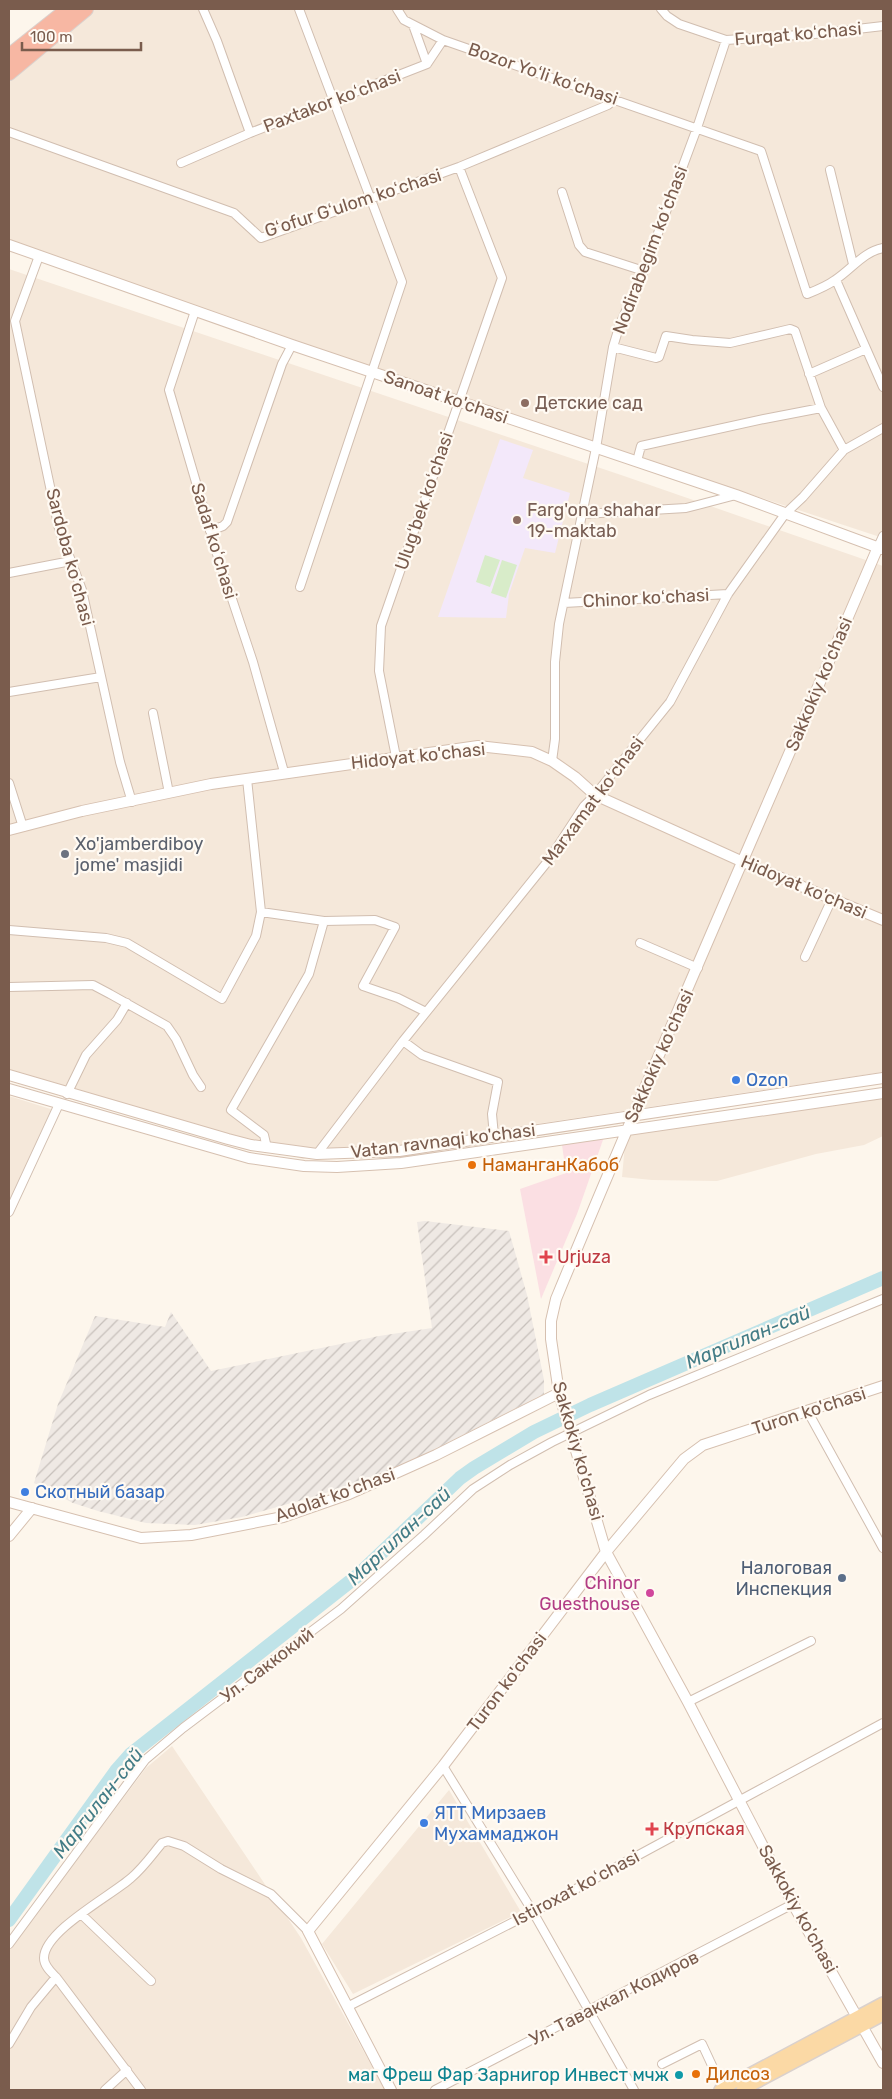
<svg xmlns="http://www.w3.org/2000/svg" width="892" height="2099" font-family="Rubik,sans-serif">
  <defs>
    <pattern id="industrial-furrows" width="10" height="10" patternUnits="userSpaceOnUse" patternTransform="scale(1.25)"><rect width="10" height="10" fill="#efe9e4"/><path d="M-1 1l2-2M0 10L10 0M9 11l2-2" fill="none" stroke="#c7c0bb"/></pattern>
  </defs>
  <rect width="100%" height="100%" fill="#fdf6ec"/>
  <path fill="#f5e8da" d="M 87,9 L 883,9 L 883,538 L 350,362 L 9,241 L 9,73 Z
    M 9,269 L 624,476 L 883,566 L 883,1072 L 303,1159 L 9,1074 Z
    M 9,1096 L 54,1110 L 9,1214 Z
    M 883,1098 L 883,1136 L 864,1145 L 816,1154 L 717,1181 L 652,1180 L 622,1177 L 626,1134 Z
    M 172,1746 L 301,1938 L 385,2090 L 9,2090 L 9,1950 L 146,1768 Z
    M 449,1790 L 521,1912 L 353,1994 L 322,1944 Z"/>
  <path fill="url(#industrial-furrows)" d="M 425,1221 L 509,1231 L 527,1295 L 544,1380 L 544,1394 L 404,1465 L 320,1495 L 242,1517 L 195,1525 L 146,1523 L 98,1511 L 73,1503 L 34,1483 L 58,1404 L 95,1316 L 165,1327 L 171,1312 L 211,1371 L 379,1336 L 432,1328 L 417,1222 Z"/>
  <path fill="#f3e8fa" d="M 500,439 L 533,450 L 523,478 L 570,493 L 555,553 L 525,548 L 509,594 L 506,618 L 438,617 Z"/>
  <path fill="#fbdfe3" d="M 604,1137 L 577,1214 L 541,1299 L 520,1189 L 566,1173 L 562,1145 Z"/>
  <path fill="#d8ecc9" d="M 485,555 L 500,560 L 490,587 L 476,582 Z
    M 502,560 L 517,565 L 506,598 L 491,593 Z"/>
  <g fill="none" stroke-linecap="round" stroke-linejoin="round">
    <path stroke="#bfe3e8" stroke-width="14" d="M 9,1920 L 116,1771 L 131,1754 L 357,1576 L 460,1478 L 474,1468 L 534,1432 L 590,1405 L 883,1278"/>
    <defs>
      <path id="street" d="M 203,9 L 217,41 L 250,133 L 427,64 L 443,40
        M 299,9 L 402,282 L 300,587
        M 397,9 L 404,20 L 443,40 L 761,151 L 807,294 C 817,290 827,286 835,280 C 852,269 863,252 883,248
        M 661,9 L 667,16 L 679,24 L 726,40 L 814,34 L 883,26
        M 413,25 L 427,64
        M 9,132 L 234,213 L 261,238 L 459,167 L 608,105 L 615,99
        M 181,163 L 250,133
        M 830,170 L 853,264
        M 562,192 L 579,245 L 585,252 L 644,271
        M 39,256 L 15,321 L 59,529 L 82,590 L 120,762 L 132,802
        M 836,280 L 883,387
        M 195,311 L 169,390 L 217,554 L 253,662 L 284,772
        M 613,347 L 656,358 L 659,357 L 666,336 L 692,340 L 730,343 L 790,329 L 795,331 L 821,408 L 844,450
        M 809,374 L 866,349
        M 637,461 L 641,446 L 764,419 L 821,408
        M 583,514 L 686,508 L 736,495
        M 210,531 L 223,526 L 227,522 L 282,364 L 292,345
        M 878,547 L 883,536
        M 9,573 L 71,561
        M 564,603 L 728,594
        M 9,692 L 101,677
        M 153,713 L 169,793
        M 396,757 L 379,671 L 381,626 L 502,278 L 459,167
        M 552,761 L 555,739 L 555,662 L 559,624 L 596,448 L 613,347 L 620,324 L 644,271 L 697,128 L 726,40
        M 9,783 L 23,827
        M 261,912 L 324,921 L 375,920 L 395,927 L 363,986 L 398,998 L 426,1012
        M 9,930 L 106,938 L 127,943 L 222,999 L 256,936 L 261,912 L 247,779
        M 640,943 L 698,968
        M 805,957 L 832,899
        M 9,987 L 93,985 L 110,994 L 167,1026 L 176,1039 L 193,1075 L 201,1087
        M 403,1041 L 422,1055 L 498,1082 L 492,1114 L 494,1136
        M 67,1094 L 86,1055 L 117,1020 L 127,1003
        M 267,1148 L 264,1135 L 231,1110 L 309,974 L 324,921
        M 317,1154 L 403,1041 L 548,861 L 584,806 L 595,795 L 670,702 L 728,594 L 785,514 L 803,497 L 844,450 L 883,428
        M 9,1212 L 59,1104
        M 808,1412 L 883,1548
        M 688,1702 L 811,1641
        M 443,1766 L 533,1912 L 634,2090
        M 81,1914 L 151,1981
        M 9,1944 L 145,1760 L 183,1728 L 341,1609 L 424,1535 L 473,1489 L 510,1465 L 552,1442 L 649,1395 L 883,1299
        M 56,1977 L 141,2090
        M 347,2007 L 533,1912 L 883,1723
        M 9,2044 L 31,2007 L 56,1977 C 51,1972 44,1966 44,1958 C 44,1931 112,1895 131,1878 C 143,1868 152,1855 162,1843 L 168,1841 L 184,1846 L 221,1869 L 271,1894 L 308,1931
        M 662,2064 L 702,2044 L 723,2089
        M 105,2090 L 127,2070
        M 435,2090 L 793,1904"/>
      <path id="secondary" d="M 9,245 L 292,345 L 736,495 L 882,549
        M 878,547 C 771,798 660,1047 556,1299 L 551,1321 L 551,1339 L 559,1393 L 606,1552 L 688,1702 L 793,1904 L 883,2063
        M 9,830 L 82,811 L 211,784 L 478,746 L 532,752 L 552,761 L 575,777 L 595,795 L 743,862 L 883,920
        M 9,1075 L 228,1139 L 251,1145 L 317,1154 L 399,1151 L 883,1078
        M 9,1089 L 249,1158 L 304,1166 L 337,1167 L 401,1163 L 883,1093
        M 9,1502 L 141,1538 L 191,1535 L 283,1517 L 349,1494 L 436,1455 L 559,1393
        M 9,1536 L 32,1508
        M 391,2090 L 308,1931 L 443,1766 L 606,1552 L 684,1459 L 703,1445 L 883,1386"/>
      <path id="primary" d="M 720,2090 L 883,2003
        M 742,2090 L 883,2015"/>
      <path id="highway" d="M 9,56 L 68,9
        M 9,73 L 86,9"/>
    </defs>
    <use href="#street" stroke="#d1beb0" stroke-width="10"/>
    <use href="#secondary" stroke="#d6c0b0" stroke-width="12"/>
    <use href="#primary" stroke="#dad1cd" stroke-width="14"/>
    <use href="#highway" stroke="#dad1cd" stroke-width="16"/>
    <use href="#street" stroke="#fff" stroke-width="8"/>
    <use href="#secondary" stroke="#fff" stroke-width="10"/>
    <use href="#primary" stroke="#fbd9a5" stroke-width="11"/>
    <use href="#highway" stroke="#f7b7a3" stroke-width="14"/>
  </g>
  <g fill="#8d6e63" stroke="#fffaf3" stroke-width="2">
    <circle cx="525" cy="403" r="5"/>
    <circle cx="517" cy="520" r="5"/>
  </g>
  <circle fill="#6b7280" stroke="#fffaf3" stroke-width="2" cx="65" cy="854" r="5"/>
  <g fill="#3f7fe0" stroke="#fffaf3" stroke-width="2">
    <circle cx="736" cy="1080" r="5"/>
    <circle cx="25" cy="1492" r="5"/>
    <circle cx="424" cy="1823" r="5"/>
  </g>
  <g fill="#e8710a" stroke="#fffaf3" stroke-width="2">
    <circle cx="472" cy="1165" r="5"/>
    <circle cx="696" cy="2074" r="5"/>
  </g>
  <g fill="#e0444e" stroke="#fffaf3" stroke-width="2">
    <path d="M543.5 1249.5h5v5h5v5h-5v5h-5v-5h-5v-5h5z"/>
    <path d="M649.5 1821.5h5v5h5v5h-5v5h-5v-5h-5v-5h5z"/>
  </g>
  <circle fill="#5c6f8a" stroke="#fffaf3" stroke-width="2" cx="842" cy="1578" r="5"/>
  <circle fill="#d1479c" stroke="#fffaf3" stroke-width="2" cx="650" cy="1593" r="5"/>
  <circle fill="#0f9aa8" stroke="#fffaf3" stroke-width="2" cx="679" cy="2075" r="5"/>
  <g text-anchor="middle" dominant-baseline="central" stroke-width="4.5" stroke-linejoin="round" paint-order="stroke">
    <g font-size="18" fill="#7a5c4d" stroke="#fffaf3">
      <text transform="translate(798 34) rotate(-5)">Furqat koʻchasi</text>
      <text transform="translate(543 74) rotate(19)">Bozor Yoʻli koʻchasi</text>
      <text transform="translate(332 101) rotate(-21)">Paxtakor koʻchasi</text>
      <text transform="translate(353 203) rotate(-18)">Gʻofur Gʻulom koʻchasi</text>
      <text transform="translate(650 250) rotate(-69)">Nodirabegim koʻchasi</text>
      <text transform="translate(446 397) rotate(19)">Sanoat ko'chasi</text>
      <text transform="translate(424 501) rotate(-71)">Ulugʻbek koʻchasi</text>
      <text transform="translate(214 541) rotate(73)">Sadaf koʻchasi</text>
      <text transform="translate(70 557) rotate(75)">Sardoba koʻchasi</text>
      <text transform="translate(646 598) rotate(-3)">Chinor koʻchasi</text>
      <text transform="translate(819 684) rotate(-67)">Sakkokiy ko'chasi</text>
      <text transform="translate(418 756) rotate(-6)">Hidoyat ko'chasi</text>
      <text transform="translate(593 801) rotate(-53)">Marxamat koʻchasi</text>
      <text transform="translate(804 887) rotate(23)">Hidoyat ko'chasi</text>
      <text transform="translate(659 1056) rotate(-66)">Sakkokiy ko'chasi</text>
      <text transform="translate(443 1141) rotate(-7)">Vatan ravnaqi ko'chasi</text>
      <text transform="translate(809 1411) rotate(-18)">Turon ko'chasi</text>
      <text transform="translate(578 1451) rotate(74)">Sakkokiy ko'chasi</text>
      <text transform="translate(335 1495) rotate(-20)">Adolat koʻchasi</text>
      <text transform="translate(267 1665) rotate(-37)">Ул. Саккокий</text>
      <text transform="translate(507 1682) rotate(-53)">Turon ko'chasi</text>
      <text transform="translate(576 1888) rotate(-28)">Istiroxat koʻchasi</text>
      <text transform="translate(798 1909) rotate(61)">Sakkokiy ko'chasi</text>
      <text transform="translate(614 1998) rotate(-27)">Ул. Таваккал Кодиров</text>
    </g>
    <g font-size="18" fill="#785e54" stroke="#fffaf3" text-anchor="start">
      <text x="535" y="403">Детские сад</text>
      <text x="527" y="510">Farg'ona shahar<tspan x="527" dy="21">19-maktab</tspan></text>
    </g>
    <g font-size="18" fill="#5b616d" stroke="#fffaf3" text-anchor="start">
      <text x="75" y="844">Xo'jamberdiboy<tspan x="75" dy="21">jome' masjidi</tspan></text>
    </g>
    <g font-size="18" fill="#366cbe" stroke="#fffaf3" text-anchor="start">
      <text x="746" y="1080">Ozon</text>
      <text x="35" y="1492">Скотный базар</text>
      <text x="434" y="1813">ЯТТ Мирзаев<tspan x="434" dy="21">Мухаммаджон</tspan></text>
    </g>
    <g font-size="18" fill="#c56008" stroke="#fffaf3" text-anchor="start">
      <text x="482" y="1165">НаманганКабоб</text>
      <text x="706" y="2074">Дилсоз</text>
    </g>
    <g font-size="18" fill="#be3a42" stroke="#fffaf3" text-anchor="start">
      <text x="557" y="1257">Urjuza</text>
      <text x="663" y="1829">Крупская</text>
    </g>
    <g font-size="18" fill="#4e5e75" stroke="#fffaf3" text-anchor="end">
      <text x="832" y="1568">Налоговая<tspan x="832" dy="21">Инспекция</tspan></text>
    </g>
    <g font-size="18" fill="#b23c85" stroke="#fffaf3" text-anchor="end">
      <text x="640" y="1583">Chinor<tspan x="640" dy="21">Guesthouse</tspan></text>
    </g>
    <g font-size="18" fill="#0d838f" stroke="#fffaf3" text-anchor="end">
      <text x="669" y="2075">маг Фреш Фар Зарнигор Инвест мчж</text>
    </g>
    <g font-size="19" font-style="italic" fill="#437c86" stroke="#fffaf3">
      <text transform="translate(748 1337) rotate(-23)">Маргилан-сай</text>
      <text transform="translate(399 1536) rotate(-43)">Маргилан-сай</text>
      <text transform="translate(98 1803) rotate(-52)">Маргилан-сай</text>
    </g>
  </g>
  <rect width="892" height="2099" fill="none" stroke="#7a5c4d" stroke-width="20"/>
  <path d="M22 42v8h119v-8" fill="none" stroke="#7a5c4d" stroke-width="2.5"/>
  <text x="30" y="42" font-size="15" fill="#7a5c4d" stroke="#fffaf3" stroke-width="4" paint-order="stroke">100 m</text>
</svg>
